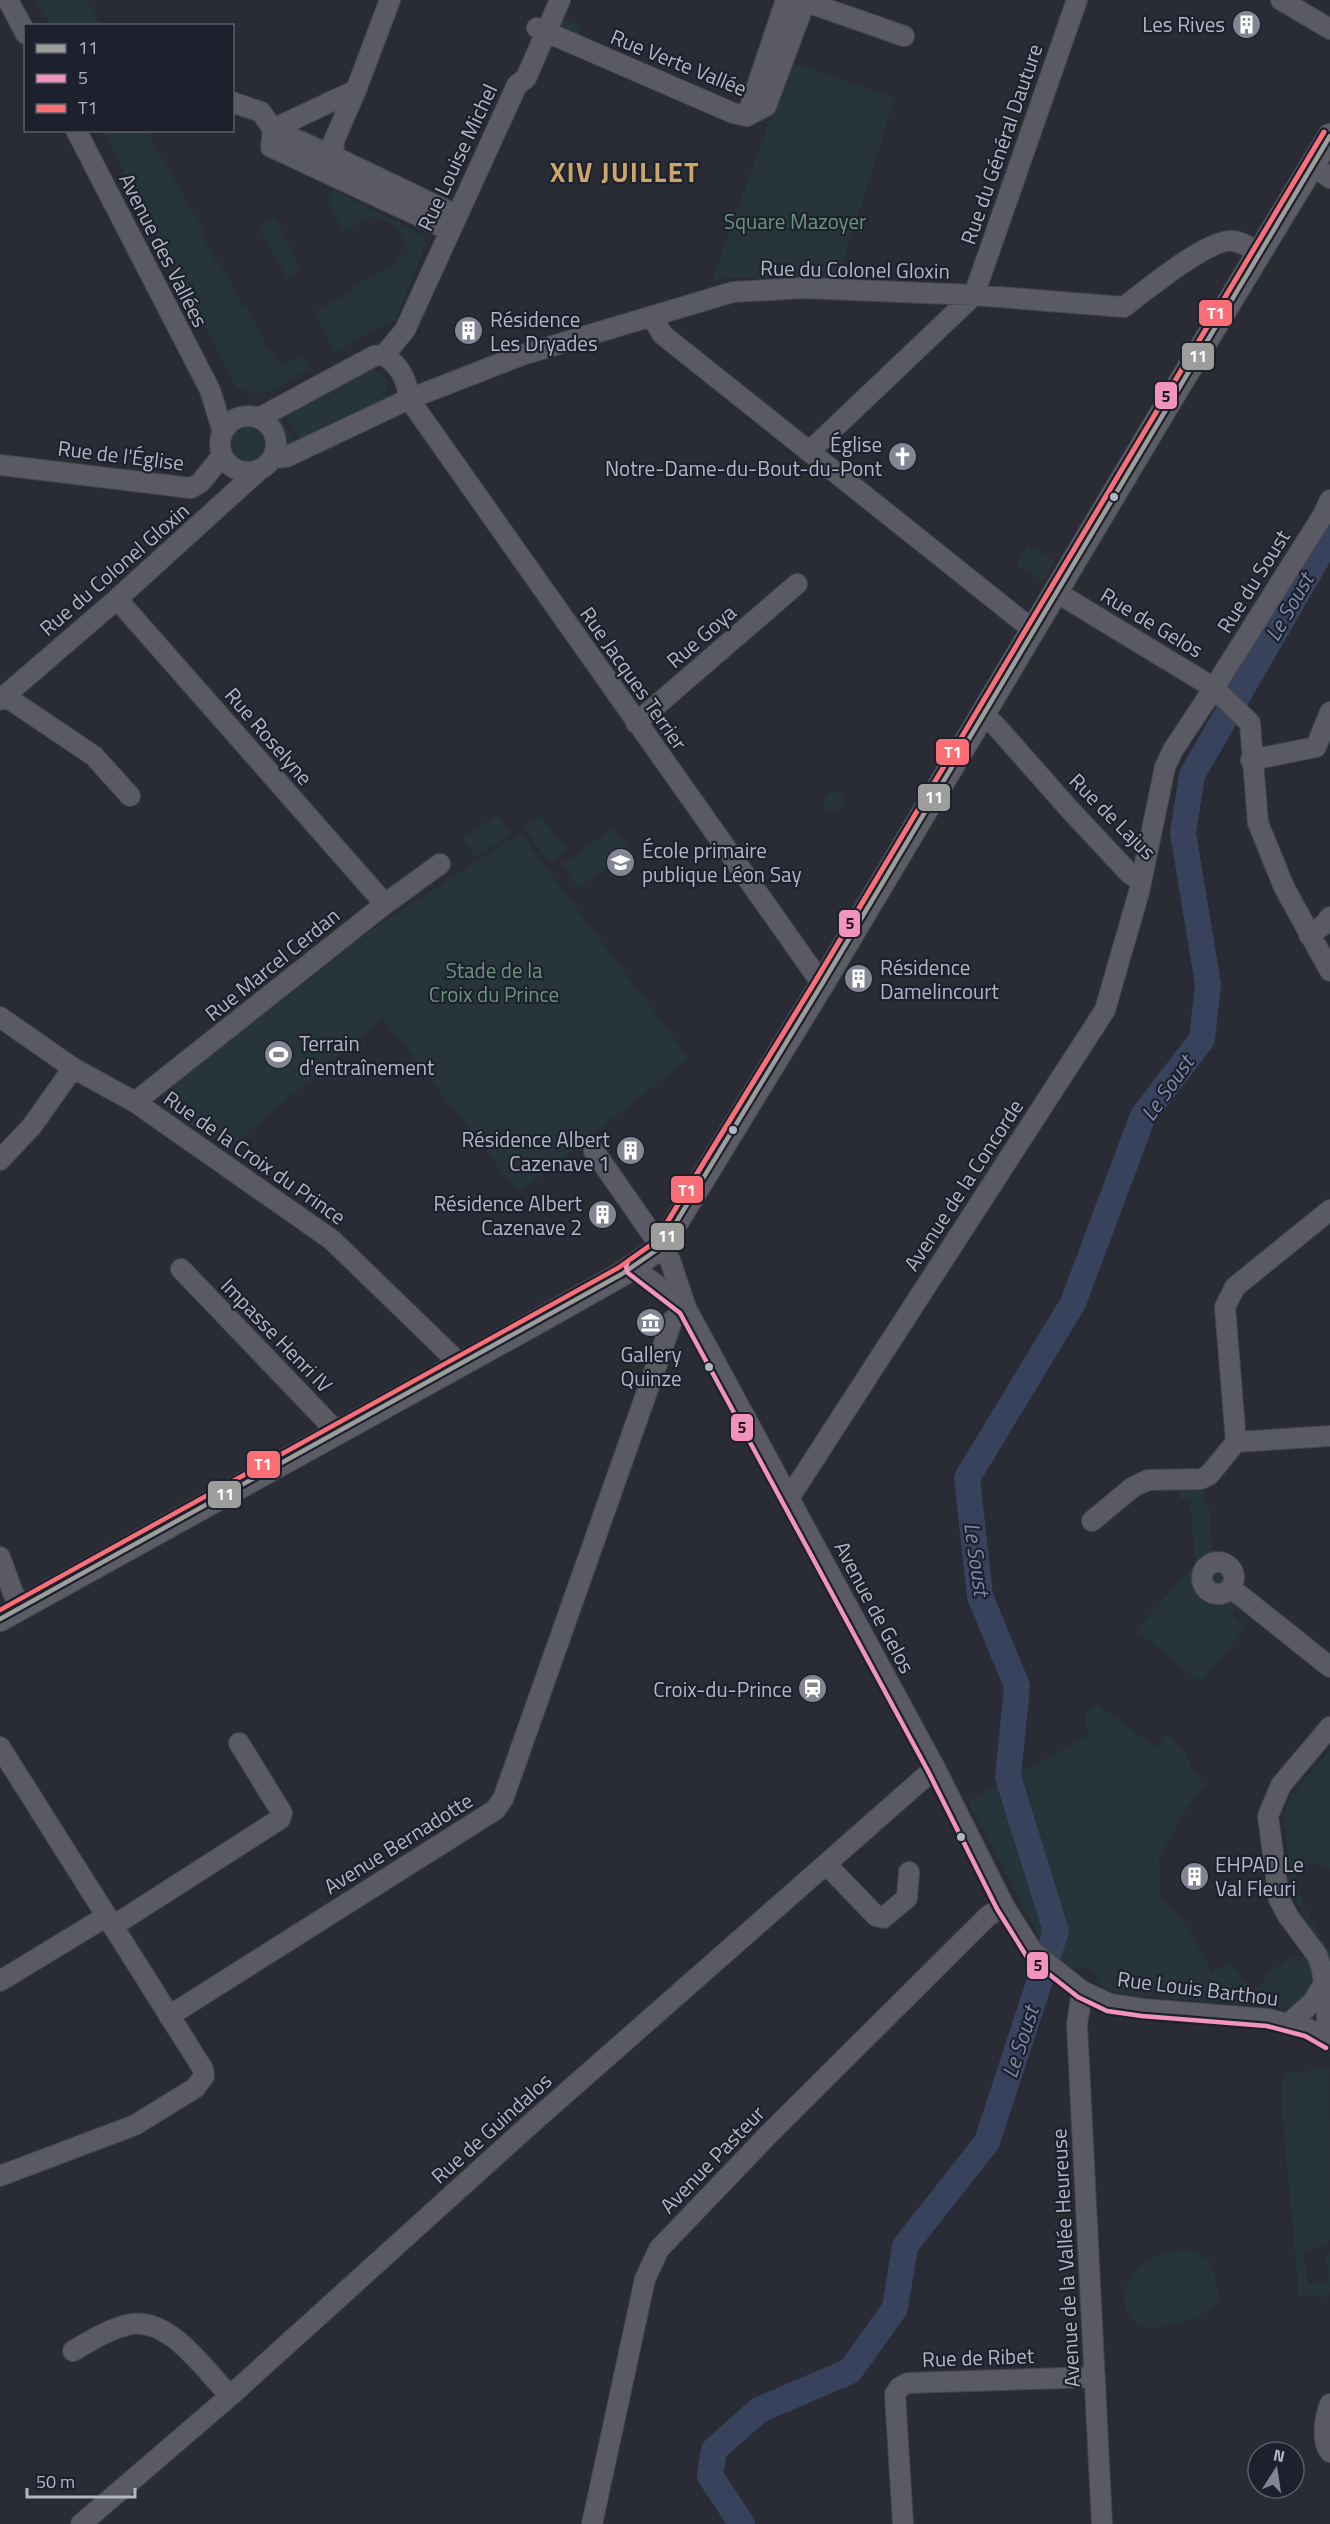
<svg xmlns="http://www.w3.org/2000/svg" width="1330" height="2524" font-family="'Titillium Web',sans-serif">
  <rect width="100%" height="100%" fill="#292c34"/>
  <path fill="#27353a" d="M 36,0 L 87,0 L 101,25 L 50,25 Z
    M 560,18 L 581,27 L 576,40 L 559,29 Z
    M 791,62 L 895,98 L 838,278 L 728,278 L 712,280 Z
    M 103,131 L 147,131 L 203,230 L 200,232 L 216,263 L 219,261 L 244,307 L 247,306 L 270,351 L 273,350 L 282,365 L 303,354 L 311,368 C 289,381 260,406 236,386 Z
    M 333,190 L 423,235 L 426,243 L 396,319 L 335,352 L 314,312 L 352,291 L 351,288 L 397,263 L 396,259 L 410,252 L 398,228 L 375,215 L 343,231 L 327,199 Z
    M 275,217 L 301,269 L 287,277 L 258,227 Z
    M 365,367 C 382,371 392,381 385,398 L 300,441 L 284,411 Z
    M 278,411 L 296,446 L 283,448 L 283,437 L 273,419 Z
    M230 445a19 19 0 1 1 38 0a19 19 0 1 1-38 0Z
    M 1028,545 L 1055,561 L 1043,581 L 1016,566 Z
    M824 802a10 10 0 1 1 20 0a10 10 0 1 1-20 0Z
    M 498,815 L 511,834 L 475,857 L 462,837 Z
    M 541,816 L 567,850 L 550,863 L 524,828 Z
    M 614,828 L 631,852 L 578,888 L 562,864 Z
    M 520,833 L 689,1058 L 519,1193 L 383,1018 L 228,1149 L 165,1108 L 164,1092 L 336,958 L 341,950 Z
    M 1204,1483 L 1205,1506 L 1209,1506 L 1213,1558 C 1186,1575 1197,1609 1231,1596 L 1239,1603 L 1231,1614 L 1247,1626 L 1201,1683 L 1136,1630 L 1195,1564 L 1190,1499 L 1180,1499 L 1179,1484 Z
    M1210 1579a8 8 0 1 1 16 0a8 8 0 1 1-16 0Z
    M 1097,1704 L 1155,1747 L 1167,1733 L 1184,1751 L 1193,1771 L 1205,1785 L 1183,1814 L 1159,1857 L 1161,1898 L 1189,1929 L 1212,1973 L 1229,1962 L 1254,1990 L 1266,1980 L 1264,1977 L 1292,1955 L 1306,1958 C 1317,1976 1316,2001 1292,2007 C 1277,2011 1256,2006 1241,2004 C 1200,2001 1160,1998 1120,1994 L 1101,1985 L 1088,1967 L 1070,1968 L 1046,1950 L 968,1801 L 1089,1735 L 1085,1716 Z
    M 1330,1750 L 1330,1870 C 1324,1865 1316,1862 1308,1865 C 1276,1873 1321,1934 1330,1951 L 1330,1960 L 1292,1895 L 1284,1814 L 1291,1795 Z
    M 1329,2069 L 1330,2240 L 1325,2247 L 1303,2250 L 1308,2284 L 1329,2282 L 1326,2258 L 1330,2254 L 1330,2294 L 1327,2297 L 1299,2296 L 1282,2110 L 1283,2073 Z
    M 1184,2250 C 1218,2256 1212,2269 1220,2298 C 1212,2311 1196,2319 1182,2322 C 1172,2325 1160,2329 1150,2328 C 1116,2323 1118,2283 1141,2265 C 1152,2256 1170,2252 1184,2250 Z"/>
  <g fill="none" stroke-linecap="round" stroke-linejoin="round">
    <path stroke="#39425d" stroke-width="26" d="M 742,2524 L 710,2476 L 714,2450 L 759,2410 L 850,2371 L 895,2308 L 905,2246 L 987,2142 L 1056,1931 L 1008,1777 L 1017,1686 L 980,1596 L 967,1478 L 1073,1303 L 1143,1116 L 1202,1039 L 1208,984 L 1183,833 L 1192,775 L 1330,536"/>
    <defs>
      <path id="minor" d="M 8,0 L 26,34
        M 801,0 L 904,36
        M 1281,0 L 1330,29
        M 537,28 L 733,113 L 747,116 L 766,106 L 805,2
        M 356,90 L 390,0
        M 232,102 L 261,112 L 273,129 L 335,157
        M 747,116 L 786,0
        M 76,130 L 210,390 L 223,432
        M 1313,165 L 1330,178
        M 449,230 L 271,147 L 273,129 L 356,90 L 333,143 L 335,157 L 456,215
        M 652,317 L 663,335 L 1033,630
        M 384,355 L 405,330 L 517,85 L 526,78 L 560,0
        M220 444a28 28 0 1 1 56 0a28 28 0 1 1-56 0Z
        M 259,418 L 374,356 L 384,355 C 400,366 407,379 409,399 L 822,984
        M 810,451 L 974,295 L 1077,0
        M 273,458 L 286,457 L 409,399 L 522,355 L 733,292 L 804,288 L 974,295 L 1124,307 C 1145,291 1208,238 1233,241 C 1242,242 1251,248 1259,253
        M 0,465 L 191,488 L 200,483 L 222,456
        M 1056,592 L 1214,688 L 1250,723 L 1258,823 L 1284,887 L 1330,971
        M 117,599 L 385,904
        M 5,696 L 94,756 L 130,796
        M 0,700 L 117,599 L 257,472
        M 983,715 L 996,726 L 1071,811 L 1130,874 L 1141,881
        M 636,723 L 797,584
        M 1251,760 L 1316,747 L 1330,712
        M 1309,935 L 1325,924 L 1330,917
        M 0,1017 L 73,1068 L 135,1102 L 332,1240 L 460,1364
        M 135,1102 L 385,904 L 440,864
        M 594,1151 L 670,1260 L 686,1308 L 935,1768 L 1004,1906 L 1033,1952 L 1082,1991 L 1110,2004 L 1143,2009 L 1268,2019 L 1308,2029 L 1330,2041
        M 0,1160 L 32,1126 L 73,1068
        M 633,1267 L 686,1308
        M 181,1269 L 338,1433
        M 1236,1442 L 1225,1307 L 1235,1287 L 1330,1210
        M 789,1498 L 1105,1010 L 1139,892 L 1165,767 L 1173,750 L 1214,688 L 1323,515 L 1330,500
        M 1092,1521 L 1133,1487 L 1148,1480 L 1201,1479 L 1209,1475 L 1236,1442 L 1330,1436
        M 0,1557 L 13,1593 L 22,1607
        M1202 1578a16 16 0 1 1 32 0a16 16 0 1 1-32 0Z
        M 1231,1588 L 1330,1667
        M 0,1747 L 203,2069 L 204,2076 L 195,2088 L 135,2125 L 0,2176
        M 826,1864 L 876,1916 L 883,1918 L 907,1898 L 909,1872
        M 113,1926 L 280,1819 L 282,1813 L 239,1743
        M 0,1981 L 107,1916
        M 1082,1991 L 1077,2025 L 1102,2524
        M 169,2016 L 495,1810 L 503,1799 L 672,1321 L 686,1308
        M 1289,2023 L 1313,2002 L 1324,1983
        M 1327,2038 L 1327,2007 L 1322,1969 L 1317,1955 L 1288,1916 L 1279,1899 L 1268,1816 L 1281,1785 L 1330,1727
        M 73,2351 C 90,2341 107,2330 127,2325 C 168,2314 205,2370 230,2396
        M 1330,2404 C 1325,2416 1321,2441 1330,2452
        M 81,2524 L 230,2396 L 525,2129 L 935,1768
        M 592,2524 L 645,2279 L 659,2249 L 769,2134 L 988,1916 L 1004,1906
        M 903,2524 L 895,2394 L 900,2387 L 908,2383 L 1095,2377"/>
      <path id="major" d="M 0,1619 L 526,1328 L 622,1274 L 661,1247 L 822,984 L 1167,405 L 1330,136"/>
    </defs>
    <use href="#minor" stroke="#45474d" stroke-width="22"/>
    <use href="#major" stroke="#474951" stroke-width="26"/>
    <use href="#minor" stroke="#595a63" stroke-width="20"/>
    <use href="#major" stroke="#5b5c64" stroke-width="24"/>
    <defs>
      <path id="bus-1" d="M 0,1619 L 622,1274 L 661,1247 L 822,984 L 1330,136"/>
      <path id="bus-2" d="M 1324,132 L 816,980 L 655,1242 L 628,1261 L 626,1267 L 628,1273 L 680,1313 L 928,1771 L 997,1909 L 1027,1957 L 1078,1997 L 1107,2011 L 1142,2016 L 1267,2026 L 1305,2036 L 1326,2048"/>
      <path id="bus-3" d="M 0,1610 L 618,1268 L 655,1242 L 816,980 L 1324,132"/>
    </defs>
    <use href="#bus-1" stroke="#1d212e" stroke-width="9"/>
    <use href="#bus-2" stroke="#1d212e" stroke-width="9"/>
    <use href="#bus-3" stroke="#1d212e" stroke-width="9"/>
    <use href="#bus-1" stroke="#9d9d9c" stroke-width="4.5"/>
    <use href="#bus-2" stroke="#f193bd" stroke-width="4.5"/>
    <use href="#bus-3" stroke="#fb6e76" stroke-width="4.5"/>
  </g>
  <defs>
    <symbol id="building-disc" viewBox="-11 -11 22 22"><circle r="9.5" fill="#838692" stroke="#1d212e"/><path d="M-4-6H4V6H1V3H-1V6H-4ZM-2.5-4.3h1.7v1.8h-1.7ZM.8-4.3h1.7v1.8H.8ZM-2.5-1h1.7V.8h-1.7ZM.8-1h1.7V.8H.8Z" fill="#fff"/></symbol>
    <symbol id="church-disc" viewBox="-11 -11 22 22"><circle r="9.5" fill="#838692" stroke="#1d212e"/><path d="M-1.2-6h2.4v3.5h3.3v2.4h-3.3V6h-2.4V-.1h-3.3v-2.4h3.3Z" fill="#fff"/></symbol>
    <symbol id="school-disc" viewBox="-11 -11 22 22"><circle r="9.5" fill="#838692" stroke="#1d212e"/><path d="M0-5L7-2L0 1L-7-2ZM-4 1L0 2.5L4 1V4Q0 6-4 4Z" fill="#fff"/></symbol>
    <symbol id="stadium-disc" viewBox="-11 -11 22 22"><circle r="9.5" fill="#838692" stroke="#1d212e"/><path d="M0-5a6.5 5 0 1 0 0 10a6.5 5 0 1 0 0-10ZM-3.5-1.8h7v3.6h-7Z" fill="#fff"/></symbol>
    <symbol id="museum-disc" viewBox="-11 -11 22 22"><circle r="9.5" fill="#838692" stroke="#1d212e"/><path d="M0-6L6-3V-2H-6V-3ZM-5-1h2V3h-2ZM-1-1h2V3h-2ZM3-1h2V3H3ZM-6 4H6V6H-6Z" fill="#fff"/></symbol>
    <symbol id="station-disc" viewBox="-11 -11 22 22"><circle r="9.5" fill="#838692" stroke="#1d212e"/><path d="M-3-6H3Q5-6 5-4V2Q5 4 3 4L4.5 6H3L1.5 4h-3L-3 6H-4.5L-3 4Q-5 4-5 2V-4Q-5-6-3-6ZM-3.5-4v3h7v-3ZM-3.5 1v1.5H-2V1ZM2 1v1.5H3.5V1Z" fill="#fff"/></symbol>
  </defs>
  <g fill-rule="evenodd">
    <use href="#building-disc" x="1230" y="8" width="33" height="33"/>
    <use href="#building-disc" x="452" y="314" width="33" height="33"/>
    <use href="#church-disc" x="886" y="440" width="33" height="33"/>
    <use href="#school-disc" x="604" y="846" width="33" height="33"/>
    <use href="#building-disc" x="842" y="962" width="33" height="33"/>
    <use href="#stadium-disc" x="262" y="1038" width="33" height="33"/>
    <use href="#building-disc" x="614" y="1134" width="33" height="33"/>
    <use href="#building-disc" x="586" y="1198" width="33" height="33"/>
    <use href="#museum-disc" x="634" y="1306" width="33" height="33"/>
    <use href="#station-disc" x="796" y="1672" width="33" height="33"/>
    <use href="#building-disc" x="1178" y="1860" width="33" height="33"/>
  </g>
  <g fill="#b3b6c5" stroke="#1d212e" stroke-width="2">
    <circle cx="1114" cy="497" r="5"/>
    <circle cx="733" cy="1130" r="5"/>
    <circle cx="709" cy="1367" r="5"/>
    <circle cx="961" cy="1837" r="5"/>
  </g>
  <g text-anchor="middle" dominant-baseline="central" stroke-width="4.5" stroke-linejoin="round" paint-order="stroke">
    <g font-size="21" fill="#b3b6c5" stroke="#1d212e" text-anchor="end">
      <text x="1225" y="24">Les Rives</text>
      <text x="490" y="319" text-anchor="start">Résidence<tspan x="490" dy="24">Les Dryades</tspan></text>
      <text x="882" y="444">Église<tspan x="882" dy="24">Notre-Dame-du-Bout-du-Pont</tspan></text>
      <text x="642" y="850" text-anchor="start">École primaire<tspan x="642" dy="24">publique Léon Say</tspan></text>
      <text x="880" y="967" text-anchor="start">Résidence<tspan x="880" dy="24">Damelincourt</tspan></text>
      <text x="299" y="1043" text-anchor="start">Terrain<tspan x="299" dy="24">d'entraînement</tspan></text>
      <text x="610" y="1139">Résidence Albert<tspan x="610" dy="24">Cazenave 1</tspan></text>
      <text x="582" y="1203">Résidence Albert<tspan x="582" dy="24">Cazenave 2</tspan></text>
      <text x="651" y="1354" text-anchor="middle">Gallery<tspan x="651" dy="24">Quinze</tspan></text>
      <text x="792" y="1689">Croix-du-Prince</text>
      <text x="1215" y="1864" text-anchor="start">EHPAD Le<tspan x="1215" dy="24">Val Fleuri</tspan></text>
    </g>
    <g font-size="21" fill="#b3b6c5" stroke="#1d212e">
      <text transform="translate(679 62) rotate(22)">Rue Verte Vallée</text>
      <text transform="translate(1001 144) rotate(-71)">Rue du Général Dauture</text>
      <text transform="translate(457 157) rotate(-65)">Rue Louise Michel</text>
      <text transform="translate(164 250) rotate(63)">Avenue des Vallées</text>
      <text transform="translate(855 269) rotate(1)">Rue du Colonel Gloxin</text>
      <text transform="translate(121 455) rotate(7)">Rue de l'Église</text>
      <text transform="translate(114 569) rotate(-41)">Rue du Colonel Gloxin</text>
      <text transform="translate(1253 581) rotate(-58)">Rue du Soust</text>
      <text transform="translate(1152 622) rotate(31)">Rue de Gelos</text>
      <text transform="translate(701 636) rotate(-41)">Rue Goya</text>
      <text transform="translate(634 678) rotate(55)">Rue Jacques Terrier</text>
      <text transform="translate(269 736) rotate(49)">Rue Roselyne</text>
      <text transform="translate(1113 816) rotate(45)">Rue de Lajus</text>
      <text transform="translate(272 964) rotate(-39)">Rue Marcel Cerdan</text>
      <text transform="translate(255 1157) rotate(35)">Rue de la Croix du Prince</text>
      <text transform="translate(963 1185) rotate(-57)">Avenue de la Concorde</text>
      <text transform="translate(277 1335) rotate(46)">Impasse Henri IV</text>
      <text transform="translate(875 1607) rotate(62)">Avenue de Gelos</text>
      <text transform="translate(398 1843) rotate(-32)">Avenue Bernadotte</text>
      <text transform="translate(1198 1988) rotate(7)">Rue Louis Barthou</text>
      <text transform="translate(491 2128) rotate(-42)">Rue de Guindalos</text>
      <text transform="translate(712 2159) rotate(-46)">Avenue Pasteur</text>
      <text transform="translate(1065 2258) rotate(-93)">Avenue de la Vallée Heureuse</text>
      <text transform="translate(978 2357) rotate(-2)">Rue de Ribet</text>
    </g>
    <g font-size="21" fill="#6c947d" stroke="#1d212e">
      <text x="795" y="221">Square Mazoyer</text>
      <text x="494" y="970">Stade de la<tspan x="494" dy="24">Croix du Prince</tspan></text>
    </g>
    <g font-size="22" font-style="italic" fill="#7d88ab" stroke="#1d212e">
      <text transform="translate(1289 607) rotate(-60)">Le Soust</text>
      <text transform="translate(1167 1088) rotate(-55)">Le Soust</text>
      <text transform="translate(977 1559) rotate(82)">Le Soust</text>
      <text transform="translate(1020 2042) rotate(-72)">Le Soust</text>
    </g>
    <g font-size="27" font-weight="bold" letter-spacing="1.5" fill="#cba668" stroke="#1d212e">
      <text x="625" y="171">XIV JUILLET</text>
    </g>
  </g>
  <g stroke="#1d212e" stroke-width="2">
    <rect x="1198" y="299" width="35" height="28" rx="6" fill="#fb6e76"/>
    <rect x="1181" y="342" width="34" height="29" rx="6" fill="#9d9d9c"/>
    <rect x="1154" y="381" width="24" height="29" rx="6" fill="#f193bd"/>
    <rect x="935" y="738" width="35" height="28" rx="6" fill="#fb6e76"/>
    <rect x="917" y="783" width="34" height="29" rx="6" fill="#9d9d9c"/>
    <rect x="838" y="909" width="23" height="29" rx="6" fill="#f193bd"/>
    <rect x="670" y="1175" width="34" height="29" rx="6" fill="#fb6e76"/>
    <rect x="650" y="1222" width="35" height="29" rx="6" fill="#9d9d9c"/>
    <rect x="730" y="1413" width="24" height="29" rx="6" fill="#f193bd"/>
    <rect x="246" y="1450" width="35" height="29" rx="6" fill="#fb6e76"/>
    <rect x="207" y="1480" width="35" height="29" rx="6" fill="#9d9d9c"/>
    <rect x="1026" y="1951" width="23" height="29" rx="6" fill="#f193bd"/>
  </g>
  <g font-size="16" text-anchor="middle" font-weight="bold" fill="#fff">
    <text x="1216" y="319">T1</text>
    <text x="1198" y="362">11</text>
    <text x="953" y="758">T1</text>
    <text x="934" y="803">11</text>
    <text x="687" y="1196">T1</text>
    <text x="667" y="1242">11</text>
    <text x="263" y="1470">T1</text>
    <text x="225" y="1500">11</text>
  </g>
  <g font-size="16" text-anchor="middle" font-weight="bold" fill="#111">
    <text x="1166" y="402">5</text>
    <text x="850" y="929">5</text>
    <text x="742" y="1433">5</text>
    <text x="1038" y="1971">5</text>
  </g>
  <rect x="24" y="24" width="210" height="108" fill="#1d212e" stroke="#595d6a" stroke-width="1.5"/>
  <rect x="36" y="44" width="30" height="9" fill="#9d9d9c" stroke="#595d6a" stroke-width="1.5"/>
  <text x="78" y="54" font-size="18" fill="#b3b6c5">11</text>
  <rect x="36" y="74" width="30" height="9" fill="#f193bd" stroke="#595d6a" stroke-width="1.5"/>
  <text x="78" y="84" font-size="18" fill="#b3b6c5">5</text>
  <rect x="36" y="104" width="30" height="9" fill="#fb6e76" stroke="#595d6a" stroke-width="1.5"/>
  <text x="78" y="114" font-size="18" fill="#b3b6c5">T1</text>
  <g transform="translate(1276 2470) rotate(12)"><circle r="28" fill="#1d212e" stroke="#595d6a" stroke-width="1.5"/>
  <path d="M0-4.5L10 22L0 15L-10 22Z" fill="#838692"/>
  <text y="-9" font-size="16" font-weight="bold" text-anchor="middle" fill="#b3b6c5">N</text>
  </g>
  <path d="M27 2488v9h108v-9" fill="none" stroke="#b3b6c5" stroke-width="3"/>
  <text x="36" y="2488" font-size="18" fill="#b3b6c5" stroke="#1d212e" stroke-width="4.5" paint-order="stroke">50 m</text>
</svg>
